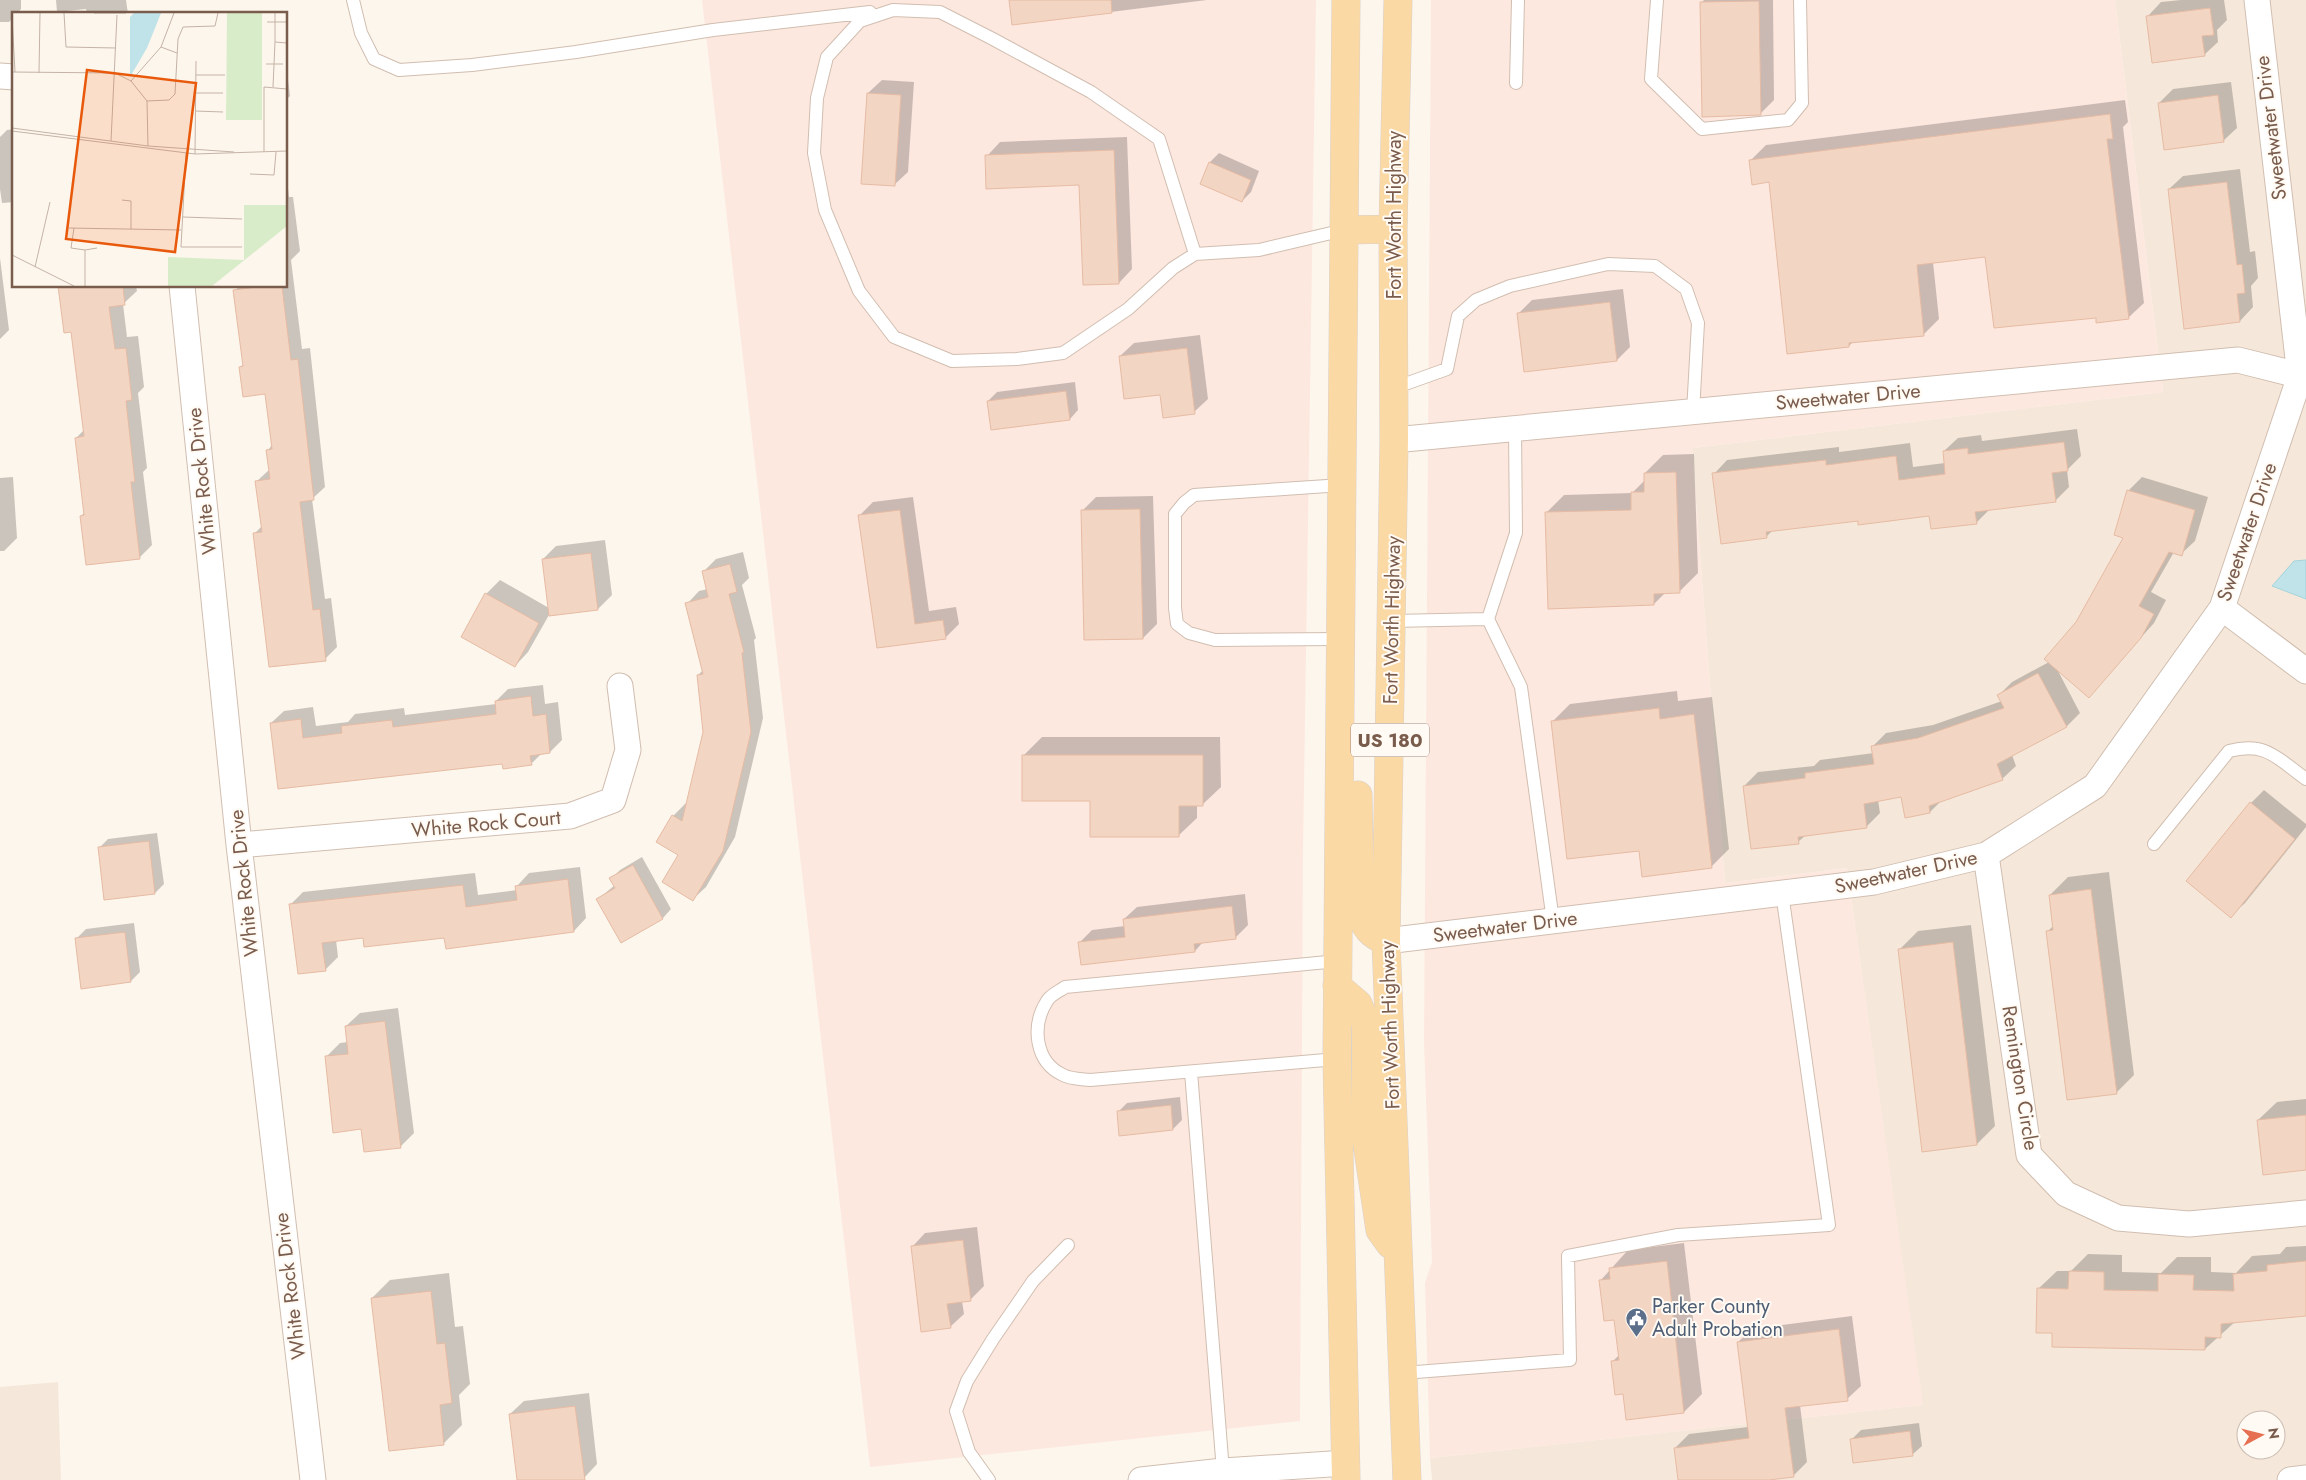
<svg xmlns="http://www.w3.org/2000/svg" width="2306" height="1480" font-family="Jost,sans-serif">
  <rect width="100%" height="100%" fill="#fdf6ec"/>
  <path fill="#f5e8da" fill-rule="evenodd" d="M 2115,0 L 2306,0 L 2306,560 L 2294,561 L 2273,586 L 2306,599 L 2306,1480 L 1432,1480 L 1430,1458 L 1922,1405 L 1847,868 L 1725,883 L 1692,448 L 2163,392 ZM 2246,1420 L 2276,1420 L 2276,1450 L 2246,1450 Z
    M 58,1382 L 61,1480 L 0,1480 L 0,1387 Z"/>
  <path fill="#fde8e0" d="M 702,0 L 1316,0 L 1303,851 L 1300,1421 L 870,1467 Z
    M 1431,0 L 2115,0 L 2163,392 L 1692,448 L 1725,883 L 1847,868 L 1923,1405 L 1430,1458 L 1425,1283 L 1432,1262 L 1424,1042 Z"/>
  <path fill="#bfe3e8" stroke="#a5d3da" d="M 2306,560 L 2306,599 L 2272,586 L 2294,561 Z"/>
  <path fill="#0003" d="M 0,0 L 21,0 L 21,9 L 17,14 L 14,14 L 14,17 L 9,22 L 0,22 Z
    M 56,0 L 126,0 L 128,14 L 87,14 L 86,9 L 57,12 Z
    M 1011,0 L 1207,0 L 1014,24 Z
    M 1704,0 L 1773,0 L 1774,100 L 1761,113 L 1701,3 Z
    M 2181,0 L 2224,0 L 2227,20 L 2217,30 L 2218,42 L 2204,55 L 2148,16 L 2161,2 Z
    M 286,63 L 290,96 L 286,100 Z
    M 882,80 L 914,82 L 908,172 L 894,185 L 868,93 Z
    M 2231,82 L 2237,128 L 2223,141 L 2159,103 L 2173,89 Z
    M 2125,100 L 2128,122 L 2123,127 L 2144,303 L 2128,318 L 2097,317 L 1986,255 L 1933,262 L 1939,319 L 1924,334 L 1853,342 L 1849,346 L 1770,181 L 1750,161 L 1766,145 Z
    M 14,129 L 14,202 L 2,203 L 0,189 L 0,137 L 7,130 Z
    M 1127,137 L 1132,269 L 1119,283 L 1080,184 L 987,156 L 1000,142 Z
    M 1219,153 L 1259,171 L 1251,192 L 1242,201 L 1201,183 L 1210,162 Z
    M 2240,169 L 2250,252 L 2255,251 L 2258,278 L 2251,286 L 2253,307 L 2240,321 L 2169,189 L 2183,176 Z
    M 286,171 L 289,197 L 293,197 L 300,251 L 291,260 L 302,349 L 310,348 L 325,487 L 312,499 L 325,599 L 331,598 L 337,647 L 325,659 L 254,534 L 262,526 L 257,481 L 270,469 L 268,450 L 272,445 L 266,393 L 240,367 L 244,364 L 235,291 L 239,286 L 286,286 Z
    M 0,258 L 9,330 L 0,339 Z
    M 59,286 L 136,286 L 137,291 L 123,304 L 127,337 L 138,336 L 144,387 L 138,393 L 147,468 L 143,472 L 152,545 L 139,558 L 81,516 L 85,512 L 76,438 L 84,430 L 72,330 Z
    M 1623,289 L 1630,347 L 1617,360 L 1518,314 L 1532,300 Z
    M 1200,335 L 1208,399 L 1194,412 L 1161,394 L 1120,356 L 1134,343 Z
    M 1075,382 L 1078,410 L 1070,419 L 988,401 L 997,392 Z
    M 2077,429 L 2081,456 L 2067,470 L 2069,487 L 2055,501 L 1990,509 L 1976,523 L 1930,515 L 1859,520 L 1773,530 L 1766,537 L 1714,474 L 1727,460 L 1839,447 L 1839,452 L 1910,443 L 1913,467 L 1945,463 L 1944,451 L 1958,438 L 1981,435 L 1982,441 Z
    M 1694,454 L 1698,573 L 1679,592 L 1666,592 L 1654,604 L 1546,513 L 1564,495 L 1632,493 L 1645,480 L 1645,473 L 1663,455 Z
    M 13,477 L 17,538 L 4,551 L 0,551 L 0,478 Z
    M 2142,477 L 2208,497 L 2195,541 L 2181,554 L 2174,552 L 2151,592 L 2166,600 L 2154,623 L 2089,696 L 2057,669 L 2080,713 L 2067,726 L 2012,755 L 2016,766 L 2002,779 L 1942,800 L 1930,812 L 1902,796 L 1878,800 L 1880,813 L 1866,827 L 1806,835 L 1798,842 L 1744,786 L 1758,772 L 1814,766 L 1820,760 L 1874,753 L 1873,746 L 1886,733 L 1933,725 L 2002,701 L 1999,695 L 2012,682 L 2049,662 L 2077,622 L 2125,537 L 2128,491 Z
    M 1153,496 L 1157,624 L 1143,638 L 1082,511 L 1096,497 Z
    M 913,497 L 929,611 L 956,607 L 959,624 L 945,638 L 878,647 L 859,516 L 873,502 Z
    M 605,540 L 612,595 L 598,609 L 549,615 L 528,652 L 515,666 L 486,594 L 500,580 L 549,608 L 543,559 L 556,546 Z
    M 743,552 L 749,578 L 742,585 L 756,638 L 754,640 L 763,718 L 735,837 L 706,887 L 693,899 L 680,854 L 673,816 L 686,803 L 688,804 L 705,732 L 698,675 L 703,670 L 687,604 L 699,591 L 708,589 L 703,572 L 716,559 Z
    M 543,685 L 545,704 L 558,702 L 562,740 L 550,752 L 542,753 L 531,764 L 503,763 L 279,788 L 271,723 L 284,711 L 313,707 L 316,726 L 348,722 L 355,714 L 404,708 L 405,715 L 496,704 L 496,701 L 508,689 Z
    M 1677,691 L 1678,701 L 1712,697 L 1729,849 L 1711,867 L 1640,849 L 1552,722 L 1570,704 Z
    M 1042,737 L 1220,737 L 1221,787 L 1202,805 L 1197,805 L 1197,818 L 1178,836 L 1092,800 L 1024,755 Z
    M 2264,790 L 2306,824 L 2306,827 L 2245,903 L 2231,916 L 2251,803 Z
    M 157,833 L 164,884 L 155,893 L 99,848 L 108,839 Z
    M 642,857 L 671,909 L 663,918 L 622,941 L 598,899 L 615,885 L 611,879 L 620,870 Z
    M 580,867 L 586,918 L 574,931 L 447,948 L 445,937 L 364,936 L 336,940 L 338,957 L 325,970 L 291,904 L 303,892 L 475,873 L 478,895 L 517,890 L 517,886 L 529,873 Z
    M 2109,872 L 2134,1075 L 2116,1093 L 2047,932 L 2054,925 L 2050,895 L 2068,877 Z
    M 1245,894 L 1248,925 L 1235,938 L 1204,941 L 1195,951 L 1079,943 L 1092,930 L 1125,926 L 1124,919 L 1137,907 Z
    M 134,923 L 140,972 L 131,981 L 77,938 L 86,929 Z
    M 1971,925 L 1995,1126 L 1977,1144 L 1900,949 L 1918,931 Z
    M 398,1008 L 414,1133 L 400,1147 L 362,1128 L 326,1057 L 340,1043 L 348,1042 L 346,1026 L 360,1013 Z
    M 1180,1097 L 1182,1120 L 1173,1129 L 1118,1112 L 1127,1103 Z
    M 2306,1099 L 2306,1169 L 2258,1120 L 2277,1102 Z
    M 977,1227 L 984,1286 L 970,1300 L 962,1301 L 964,1314 L 950,1327 L 912,1247 L 925,1233 Z
    M 1684,1243 L 1702,1394 L 1684,1412 L 1627,1419 L 1624,1393 L 1613,1361 L 1620,1354 L 1616,1318 L 1600,1281 L 1628,1250 Z
    M 2306,1246 L 2306,1315 L 2236,1321 L 2205,1349 L 2053,1332 L 2038,1289 L 2057,1271 L 2071,1271 L 2088,1254 L 2122,1255 L 2122,1272 L 2161,1273 L 2177,1257 L 2211,1257 L 2211,1272 L 2236,1273 L 2252,1256 L 2280,1254 L 2286,1247 Z
    M 449,1273 L 455,1327 L 463,1326 L 470,1384 L 459,1395 L 462,1425 L 444,1443 L 390,1450 L 372,1298 L 390,1280 Z
    M 1852,1316 L 1861,1386 L 1847,1399 L 1800,1405 L 1807,1462 L 1793,1476 L 1759,1480 L 1679,1480 L 1675,1448 L 1689,1434 L 1748,1427 L 1738,1342 L 1752,1329 Z
    M 589,1393 L 597,1464 L 584,1478 L 519,1480 L 510,1414 L 524,1401 Z
    M 1919,1423 L 1922,1446 L 1913,1454 L 1852,1439 L 1861,1430 Z"/>
  <path fill="#f3d5c3" stroke="#e6bba3" d="M 1009,0 L 1111,0 L 1112,13 L 1012,25 Z
    M 1759,1 L 1761,115 L 1702,117 L 1700,2 Z
    M 2210,8 L 2214,35 L 2202,36 L 2205,56 L 2152,63 L 2146,16 Z
    M 867,93 L 901,95 L 895,186 L 861,184 Z
    M 2218,95 L 2224,142 L 2164,150 L 2158,103 Z
    M 2110,114 L 2113,139 L 2107,139 L 2129,319 L 2096,323 L 2096,318 L 1994,328 L 1985,257 L 1917,265 L 1924,336 L 1849,343 L 1849,347 L 1787,354 L 1769,182 L 1752,185 L 1749,160 Z
    M 1114,150 L 1119,284 L 1083,285 L 1079,185 L 986,189 L 985,155 Z
    M 1209,162 L 1251,180 L 1242,202 L 1200,184 Z
    M 2227,182 L 2237,265 L 2242,264 L 2245,293 L 2237,294 L 2240,322 L 2184,329 L 2168,189 Z
    M 58,286 L 123,286 L 125,305 L 109,307 L 115,349 L 126,348 L 132,400 L 126,401 L 135,482 L 131,482 L 140,559 L 86,565 L 80,516 L 84,515 L 75,438 L 84,436 L 71,332 L 64,333 Z
    M 265,286 L 282,286 L 291,360 L 298,359 L 314,500 L 300,502 L 313,610 L 320,609 L 326,661 L 269,667 L 253,533 L 262,532 L 255,481 L 270,479 L 266,450 L 272,449 L 265,394 L 243,397 L 239,367 L 243,366 L 233,290 Z
    M 1610,302 L 1617,361 L 1524,372 L 1517,313 Z
    M 1187,348 L 1195,414 L 1163,418 L 1160,395 L 1124,399 L 1119,356 Z
    M 1066,391 L 1070,420 L 991,430 L 987,401 Z
    M 2064,442 L 2068,471 L 2052,473 L 2056,502 L 1975,512 L 1977,524 L 1931,529 L 1929,516 L 1858,525 L 1858,521 L 1766,532 L 1767,538 L 1721,544 L 1712,473 L 1826,460 L 1826,465 L 1896,456 L 1899,480 L 1945,474 L 1943,451 L 1968,448 L 1968,454 Z
    M 1676,472 L 1680,593 L 1654,594 L 1654,605 L 1548,609 L 1545,512 L 1631,510 L 1631,492 L 1644,492 L 1644,473 Z
    M 2127,490 L 2195,510 L 2182,556 L 2169,552 L 2139,606 L 2154,614 L 2141,638 L 2089,698 L 2044,659 L 2076,622 L 2123,538 L 2114,535 Z
    M 1140,509 L 1143,639 L 1084,640 L 1081,510 Z
    M 900,510 L 915,624 L 943,620 L 946,639 L 877,648 L 858,515 Z
    M 591,553 L 598,610 L 549,616 L 542,559 Z
    M 730,564 L 737,592 L 729,594 L 744,652 L 742,653 L 751,732 L 723,851 L 693,901 L 662,882 L 678,855 L 656,842 L 672,815 L 682,821 L 703,732 L 697,675 L 703,674 L 685,603 L 708,597 L 702,571 Z
    M 485,593 L 539,623 L 515,667 L 461,637 Z
    M 2038,673 L 2067,727 L 1997,764 L 2003,780 L 1929,806 L 1930,813 L 1905,818 L 1901,797 L 1864,804 L 1867,828 L 1798,837 L 1799,844 L 1751,849 L 1743,786 L 1805,778 L 1805,773 L 1874,764 L 1871,746 L 1918,738 L 2004,708 L 1997,695 Z
    M 531,696 L 533,716 L 546,714 L 550,753 L 530,756 L 532,765 L 503,769 L 502,764 L 278,789 L 270,723 L 301,719 L 303,738 L 342,733 L 341,726 L 392,720 L 393,727 L 496,714 L 495,701 Z
    M 1659,708 L 1660,719 L 1694,714 L 1712,868 L 1642,877 L 1639,851 L 1567,859 L 1551,721 Z
    M 1022,755 L 1203,755 L 1203,806 L 1179,806 L 1179,837 L 1090,837 L 1090,801 L 1022,801 Z
    M 2250,802 L 2295,839 L 2231,918 L 2186,881 Z
    M 149,841 L 155,894 L 104,900 L 98,847 Z
    M 633,865 L 663,919 L 621,943 L 596,899 L 615,888 L 609,878 Z
    M 568,879 L 574,932 L 446,949 L 444,938 L 364,947 L 363,938 L 322,943 L 326,971 L 298,974 L 289,904 L 463,885 L 466,907 L 517,900 L 515,886 Z
    M 2091,889 L 2117,1094 L 2067,1100 L 2046,931 L 2053,930 L 2049,895 Z
    M 1232,906 L 1236,939 L 1194,944 L 1195,952 L 1081,965 L 1078,942 L 1125,937 L 1123,919 Z
    M 125,932 L 131,982 L 81,989 L 75,938 Z
    M 1953,942 L 1977,1145 L 1922,1152 L 1898,949 Z
    M 385,1021 L 401,1148 L 364,1152 L 361,1129 L 333,1133 L 325,1056 L 348,1054 L 345,1026 Z
    M 1171,1105 L 1173,1130 L 1119,1136 L 1117,1111 Z
    M 2306,1115 L 2306,1170 L 2263,1175 L 2257,1120 Z
    M 963,1240 L 971,1301 L 947,1304 L 951,1328 L 921,1332 L 911,1246 Z
    M 1667,1261 L 1684,1413 L 1626,1420 L 1623,1394 L 1615,1395 L 1611,1361 L 1619,1360 L 1614,1320 L 1604,1321 L 1599,1280 L 1610,1279 L 1609,1268 Z
    M 2306,1261 L 2306,1316 L 2221,1324 L 2221,1338 L 2205,1337 L 2205,1350 L 2052,1347 L 2052,1333 L 2036,1333 L 2037,1288 L 2068,1289 L 2069,1271 L 2104,1272 L 2104,1290 L 2158,1291 L 2158,1274 L 2194,1275 L 2193,1290 L 2234,1291 L 2233,1274 L 2267,1271 L 2267,1265 Z
    M 431,1291 L 437,1344 L 445,1343 L 452,1403 L 440,1405 L 444,1445 L 389,1451 L 371,1298 Z
    M 1839,1329 L 1848,1401 L 1785,1408 L 1794,1477 L 1769,1480 L 1678,1480 L 1674,1448 L 1749,1438 L 1737,1342 Z
    M 575,1406 L 585,1480 L 517,1480 L 509,1414 Z
    M 1910,1431 L 1913,1456 L 1853,1463 L 1850,1439 Z"/>
  <g fill="none" stroke-linecap="round" stroke-linejoin="round">
    <defs>
      <path id="service" d="M 353,0 L 361,33 L 374,59 L 399,70 L 472,65 L 576,52 L 713,30 L 870,12
        M 1657,0 L 1651,79 L 1702,129 L 1788,120 L 1802,103 L 1800,0
        M 1516,83 L 1518,0
        M 1195,254 L 1159,139 L 1091,92 L 991,38 L 940,12 L 893,10 L 860,21 L 827,57 L 817,98 L 814,153 L 825,210 L 859,291 L 894,337 L 952,361 L 1017,359 L 1063,353 L 1128,309 L 1173,268 L 1195,254 L 1259,250 L 1344,230
        M 1394,388 L 1447,369 L 1458,316 L 1476,300 L 1510,286 L 1608,264 L 1655,266 L 1686,289 L 1698,323 L 1693,412
        M 1515,429 L 1516,533 L 1488,619 L 1521,687 L 1553,921
        M 1392,621 L 1488,619
        M 1341,639 L 1215,640 L 1189,633 L 1177,624 L 1175,608 L 1175,514 L 1184,503 L 1194,495 L 1342,485
        M 2154,844 L 2229,751 C 2266,741 2278,759 2306,779
        M 1337,1059 L 1090,1080 C 1082,1079 1070,1079 1063,1075 C 1035,1062 1031,1026 1047,1001 C 1050,995 1060,991 1065,987 L 1338,961
        M 1191,1072 L 1223,1471
        M 1403,1373 L 1570,1360 L 1568,1256 L 1678,1235 L 1829,1225 L 1782,893
        M 989,1480 L 969,1452 L 956,1411 L 967,1381 L 993,1339 L 1033,1281 L 1068,1245"/>
      <path id="minor" d="M 0,76 L 14,77
        M 182,286 L 239,845 L 313,1480
        M 1394,440 L 2238,360 L 2306,377
        M 2222,608 L 2306,671
        M 239,845 L 570,816 L 613,800 L 628,750 L 620,686
        M 1986,855 L 2029,1155 L 2066,1194 L 2118,1218 L 2189,1224 L 2306,1213
        M 1386,941 L 1874,882 L 1986,855 L 2095,786 L 2222,608 L 2300,376 L 2257,0
        M 1141,1480 L 1223,1471 L 1346,1463
        M 2290,1480 L 2306,1478"/>
      <path id="primary" d="M 1398,0 L 1393,229 L 1394,440 L 1386,941 L 1407,1480
        M 1344,230 L 1393,229
        M 1358,795 L 1360,912 C 1365,928 1371,935 1386,941
        M 1337,986 L 1358,1004 L 1366,1024 L 1366,1136 L 1380,1230 L 1390,1244
        M 1346,1480 L 1337,1059 L 1346,0"/>
    </defs>
    <use href="#service" stroke="#d1beb0" stroke-width="14"/>
    <use href="#minor" stroke="#d1beb0" stroke-width="27"/>
    <use href="#primary" stroke="#dad1cd" stroke-width="29"/>
    <use href="#service" stroke="#fff" stroke-width="12"/>
    <use href="#minor" stroke="#fff" stroke-width="25"/>
    <use href="#primary" stroke="#fbd9a5" stroke-width="28"/>
  </g>
  <defs>
    <symbol id="civic-pin" viewBox="-11 -11 22 30"><path d="M0 17L-7.5 6A9.5 9.5 0 1 1 7.5 6Z" fill="#5c6f8a" stroke="#fffaf3"/><path d="M-.6-6.5H3V-4.5H.6V-3L4-1V1h2V6H-6V1h2V-1L-.6-3ZM-1.2 2.5V6h2.4V2.5Z" fill="#fff"/></symbol>
  </defs>
  <g fill-rule="evenodd">
    <use href="#civic-pin" x="1624" y="1306" width="25" height="34"/>
  </g>
  <g text-anchor="middle" dominant-baseline="central" stroke-width="4" stroke-linejoin="round" paint-order="stroke">
    <rect fill="#fffaf3" stroke="#a28b7f" stroke-width="1" x="1351" y="723.5" width="78" height="33" rx="4"/>
    <g font-size="19" font-weight="bold" fill="#7a5c4d">
      <text x="1390" y="740">US 180</text>
    </g>
    <g font-size="20" fill="#7a5c4d" stroke="#fffaf3">
      <text transform="translate(2271 128) rotate(-97)">Sweetwater Drive</text>
      <text transform="translate(1394 215) rotate(-90)">Fort Worth Highway</text>
      <text transform="translate(1848 397) rotate(-5)">Sweetwater Drive</text>
      <text transform="translate(202 481) rotate(-96)">White Rock Drive</text>
      <text transform="translate(2247 532) rotate(-71)">Sweetwater Drive</text>
      <text transform="translate(1392 620) rotate(-89)">Fort Worth Highway</text>
      <text transform="translate(486 824) rotate(-5)">White Rock Court</text>
      <text transform="translate(1906 872) rotate(-12)">Sweetwater Drive</text>
      <text transform="translate(244 883) rotate(-96)">White Rock Drive</text>
      <text transform="translate(1505 927) rotate(-7)">Sweetwater Drive</text>
      <text transform="translate(1390 1025) rotate(-92)">Fort Worth Highway</text>
      <text transform="translate(2020 1078) rotate(81)">Remington Circle</text>
      <text transform="translate(290 1286) rotate(-97)">White Rock Drive</text>
    </g>
    <g font-size="20" fill="#4e5e75" stroke="#fffaf3" text-anchor="start">
      <text x="1652" y="1306">Parker County<tspan x="1652" dy="23">Adult Probation</tspan></text>
    </g>
  </g>
  <g transform="translate(12 12)">
    <rect width="275" height="275" fill="#fdf6ec"/>
    <path d="M 215,1 L 250,1 L 250,108 L 214,108 ZM 232,193 L 275,193 L 275,214 L 200,274 L 156,274 L 156,245 L 232,248 Z" fill="#d8ecc9"/>
    <path d="M 122,1 L 149,1 L 135,36 L 118,65 L 118,5 Z" fill="#bfe3e8"/>
    <path fill="none" stroke="#c5b3a7" stroke-width="1" d="M 52,1 L 54,35 L 104,36M 82,1 L 114,1M 0,5 L 3,60M 255,10 L 263,10 L 263,1M 263,30 L 263,10 L 275,10M 149,35 L 165,41M 254,52 L 271,52M 0,60 L 103,61 L 119,69 L 135,89 L 136,134M 27,61 L 28,1M 184,63 L 213,63M 119,69 L 149,35 L 162,1M 261,75 L 263,30 L 275,31M 184,81 L 211,81M 135,89 L 157,88 L 163,82 L 166,27 L 171,15 L 203,14 L 206,1M 183,99 L 211,100M 0,116 L 136,134 L 222,140M 0,119 L 183,142 L 275,139M 99,129 L 105,3M 252,140 L 252,75 L 275,77M 174,141 L 169,235 L 230,235M 183,142 L 184,49M 238,162 L 262,163 L 264,140M 110,188 L 119,189 L 119,217M 171,205 L 230,207M 57,216 L 169,218M 62,216 L 59,236 L 73,238 L 85,236M 0,243 L 62,274M 23,255 L 38,190M 73,274 L 73,238"/>
    <path fill="#e8590c" fill-opacity="0.15" stroke="#e8590c" stroke-width="2.5" d="M 75,58 L 184,71 L 163,240 L 54,227 Z"/>
    <rect width="275" height="275" fill="none" stroke="#7a5c4d" stroke-width="2.5"/>
  </g>
  <g transform="translate(2261 1435) rotate(83)"><circle r="24" fill="#fffaf3" stroke="#cabbb1"/>
  <path d="M0-4L9 19L0 12L-9 19Z" fill="#e76f51"/>
  <text y="-8" font-size="14" font-weight="bold" text-anchor="middle" fill="#7a5c4d">N</text>
  </g>
</svg>
